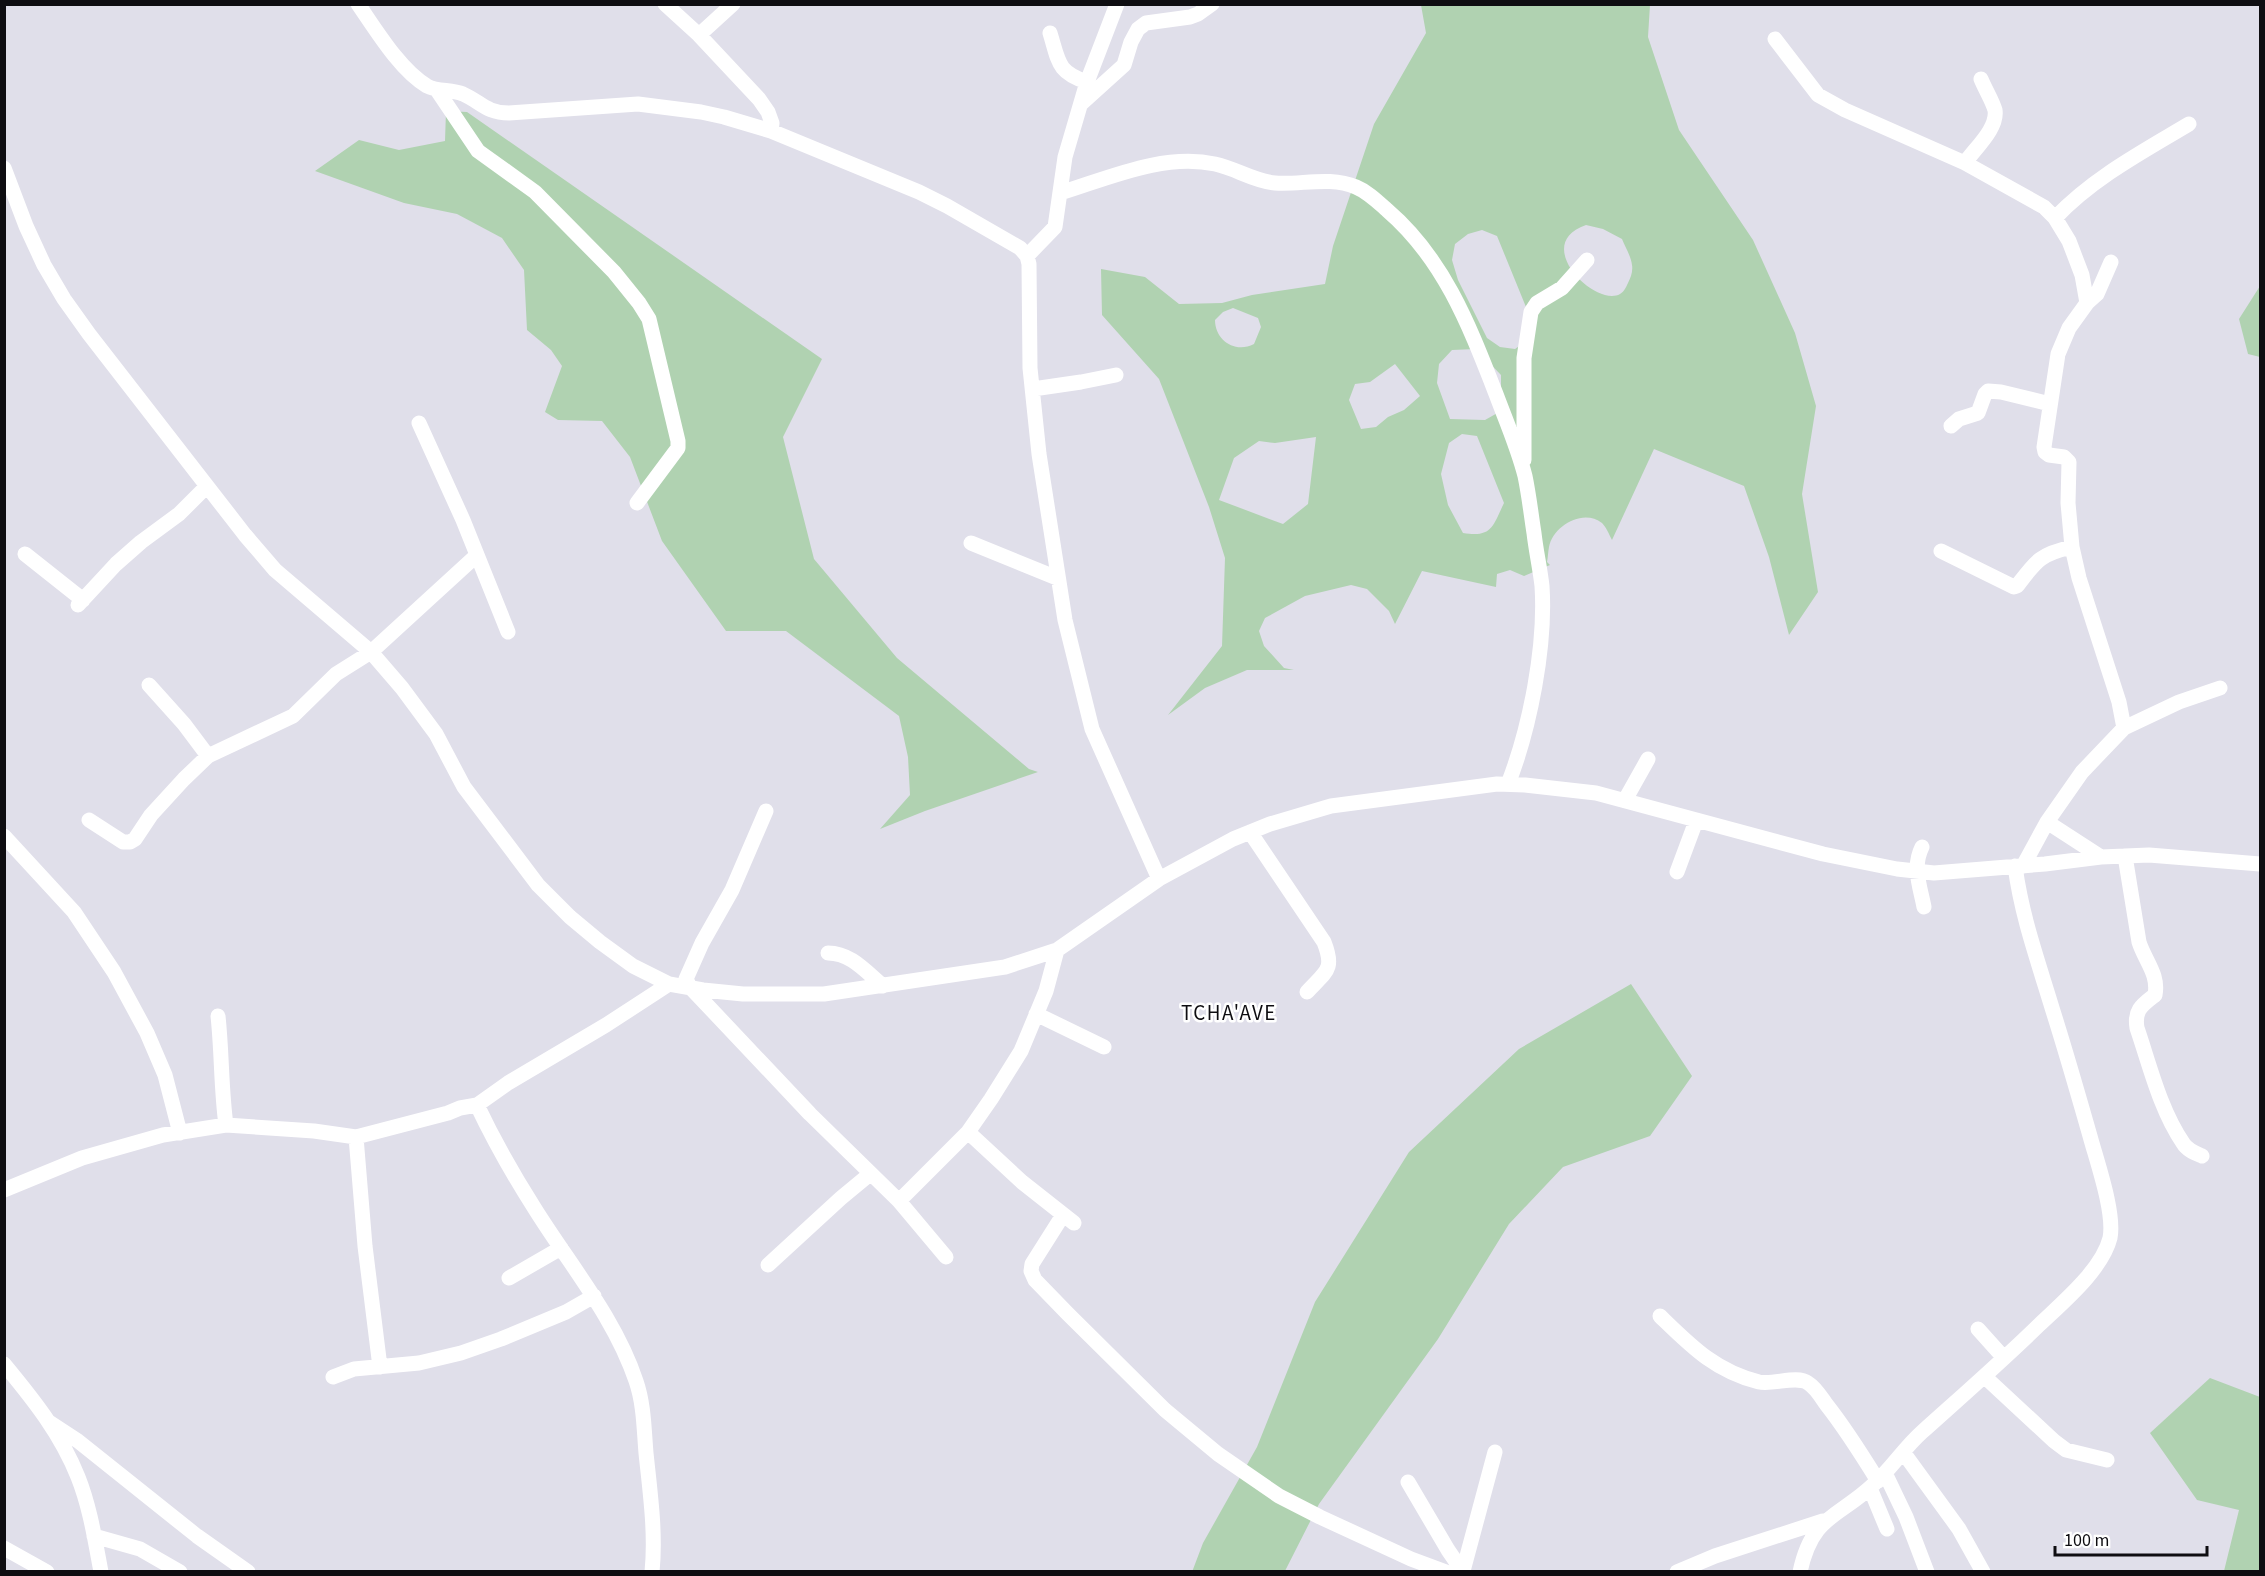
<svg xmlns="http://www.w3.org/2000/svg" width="2265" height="1576" font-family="'Source Sans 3',sans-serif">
  <rect width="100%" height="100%" fill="#e0dfea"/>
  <path fill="#b0d2b1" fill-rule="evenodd" d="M 1421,5 L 1650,5 L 1648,37 L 1679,130 L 1753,240 L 1795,333 L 1816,406 L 1802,494 L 1818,592 L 1789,635 L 1769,557 L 1744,486 L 1654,449 L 1612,540 C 1609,534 1606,527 1602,523 C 1583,508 1553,526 1549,547 C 1548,552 1548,557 1547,562 L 1550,565 L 1524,576 L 1510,570 L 1497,574 L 1496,587 L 1422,571 L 1395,624 L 1389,611 L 1367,589 L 1351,585 L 1305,596 L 1265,618 L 1259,631 L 1264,646 L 1284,668 L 1294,670 L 1247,670 L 1205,688 L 1168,715 L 1222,646 L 1225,558 L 1209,507 L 1159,379 L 1102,315 L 1101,269 L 1145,277 L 1179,304 L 1222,303 L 1252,295 L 1325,284 L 1333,246 L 1374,124 L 1426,33 ZM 1586,225 L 1603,229 L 1622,239 C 1625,247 1631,256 1632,265 C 1633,271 1631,277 1628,283 C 1626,287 1624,292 1620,294 C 1596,308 1530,244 1586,225 ZM 1482,230 L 1497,236 L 1526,307 L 1528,340 L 1515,349 L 1500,347 L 1487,338 L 1458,280 L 1452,260 L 1455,244 L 1468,234 ZM 1233,308 L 1258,318 L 1261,327 L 1254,344 C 1235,354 1215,340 1215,320 L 1223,312 ZM 1476,349 L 1501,375 L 1501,411 L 1485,420 L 1450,419 L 1437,383 L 1439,364 L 1452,350 ZM 1395,364 L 1420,396 L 1404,410 L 1388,417 L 1376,427 L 1361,429 L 1349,400 L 1355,384 L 1370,382 ZM 1462,434 L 1477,436 L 1504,503 C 1493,526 1492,538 1463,533 L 1448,505 L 1441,474 L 1449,443 ZM 1316,437 L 1308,504 L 1283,524 L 1219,500 L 1234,458 L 1259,441 L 1275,443 Z
    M 446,111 L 467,112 L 822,359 L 783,437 L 814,559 L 897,658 L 1029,769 L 1038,772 L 925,811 L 880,829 L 910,795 L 908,757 L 899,716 L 786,631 L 726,631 L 662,541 L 630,457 L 602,421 L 558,420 L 545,412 L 562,366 L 551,350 L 527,330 L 524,270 L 502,238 L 457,214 L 404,203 L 315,171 L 359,140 L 399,150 L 445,141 Z
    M 2260,286 L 2260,357 L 2248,354 L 2239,319 Z
    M 1631,984 L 1692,1076 L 1650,1136 L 1563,1167 L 1509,1224 L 1438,1339 L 1319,1504 L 1285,1571 L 1192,1572 L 1203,1543 L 1257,1447 L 1315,1302 L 1409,1152 L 1519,1049 Z
    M 2210,1378 L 2260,1397 L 2260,1571 L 2224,1571 L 2239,1510 L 2197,1500 L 2150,1433 Z"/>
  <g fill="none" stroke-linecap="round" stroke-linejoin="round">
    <path stroke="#fff" stroke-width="15" d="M 358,4 C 376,30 400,70 427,86 C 438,92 451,89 463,94 C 481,102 486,113 509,113 L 638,104 L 701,112 L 724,117 L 771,131 L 919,192 L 947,206 L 1020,248 L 1027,256 L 1029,264 L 1030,368 L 1039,454 L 1065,620 L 1092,729 L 1159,879
      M 665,4 L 699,35 L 759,99 L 768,112 L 772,123 L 771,131
      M 1050,33 C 1059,62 1057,72 1087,82
      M 699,35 L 733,4
      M 1775,39 L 1818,95 L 1845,110 L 1965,163 L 2044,207 L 2055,218 L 2069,241 L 2082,275 L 2087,303
      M 437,90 L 478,151 L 535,192 L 614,272 L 639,303 L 649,319 L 678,441 L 678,448 L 637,503
      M 1082,103 L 1124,65 L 1131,42 L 1138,29 L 1146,23 L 1190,17 L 1198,14 L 1212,4
      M 1965,163 C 1974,149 1998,129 1995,110 C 1992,100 1985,89 1981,79
      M 4,168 L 26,226 L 44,265 L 64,299 L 89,334 L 245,535 L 275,570 L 371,652 L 402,688 L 436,734 L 464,787 L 538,885 L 570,917 L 600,942 L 633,966 L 669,984 L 703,990 L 743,994 L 824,994 L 1005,967 L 1057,950 L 1159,879 L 1233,839 L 1270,824 L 1331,806 L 1497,784 L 1525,785 L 1596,793 L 1823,854 L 1897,869 L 1934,873 L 2045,864 L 2101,857 L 2149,855 L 2260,864
      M 1060,193 C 1109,178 1163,153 1215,164 C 1235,168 1253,181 1275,183 C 1301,185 1330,176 1356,187 C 1368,192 1377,201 1387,210 C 1444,259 1469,325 1496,394 C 1506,421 1518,448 1525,476 C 1529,495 1531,514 1534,533 C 1536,551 1540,568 1542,586 C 1546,646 1530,728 1508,784
      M 2055,218 C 2093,178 2142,152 2189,124
      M 1027,256 L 1055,227 L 1065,157 L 1087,82 L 1117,4
      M 2111,262 L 2097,294 L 2087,303 L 2069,328 L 2058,354 L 2044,447 L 2045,452 L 2049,455 L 2064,457 L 2069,462 L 2068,503 L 2072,547 L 2079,578 L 2119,702 L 2124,728
      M 1033,389 L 1081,382 L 1116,375
      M 419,423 L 463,520 L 508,632
      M 1951,426 L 1959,419 L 1978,413 L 1985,394 L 1988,391 L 2001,392 L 2050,404
      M 1524,460 L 1524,358 L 1531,312 L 1537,303 L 1562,288 L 1587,260
      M 971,543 L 1057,578
      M 1941,551 L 2014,587 L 2017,586 C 2036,561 2040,554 2072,547
      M 25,554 L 83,600
      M 78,605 L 116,564 L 141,542 L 179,514 L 207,486
      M 149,685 L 184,724 L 208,756
      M 1625,800 L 1648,759
      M 766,811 L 732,890 L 702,943 L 686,979 L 690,987 L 810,1114 L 899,1201 L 946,1257
      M 89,820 L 123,842 L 130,842 L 135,839 L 151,815 L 184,779 L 208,756 L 293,716 L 336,674 L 371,652 L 477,555
      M 2047,822 L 2101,857
      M 1250,832 L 1324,942 C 1335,970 1326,971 1307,992
      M 4,836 L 74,912 L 114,972 L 147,1033 L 165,1075 L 180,1133
      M 1922,847 C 1912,867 1920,886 1924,907
      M 2125,856 L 2139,942 C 2145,961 2159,974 2155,995 C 2142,1005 2134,1010 2137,1028 C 2150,1066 2160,1109 2183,1143 C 2187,1150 2195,1153 2202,1156
      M 2023,866 L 2047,822 L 2082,772 L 2124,728 L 2179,702 L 2220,688
      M 1677,872 L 1696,821
      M 828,953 C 851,953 866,972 883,986
      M 1036,1014 L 1104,1047
      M 218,1016 C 222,1053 221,1089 226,1125
      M 477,1105 C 494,1141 514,1176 535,1209 C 570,1265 615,1318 636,1381 C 644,1404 644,1430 646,1453 C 650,1492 656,1533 652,1572
      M 968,1132 L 1022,1182 L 1074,1223
      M 356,1137 L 365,1246 L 380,1367
      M 4,1190 L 82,1158 L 163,1135 L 226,1125 L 314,1131 L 356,1137 L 448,1113 L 460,1108 L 477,1105 L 508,1083 L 606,1025 L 669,984
      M 899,1201 L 968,1132 L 991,1099 L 1021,1051 L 1046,991 L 1057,950
      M 1063,1215 L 1032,1264 L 1031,1271 L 1035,1280 L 1068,1314 L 1165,1410 L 1218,1454 L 1279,1496 L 1320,1517 L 1411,1559 L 1446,1572
      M 768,1265 L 841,1198 L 870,1174
      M 509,1278 L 561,1248
      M 1660,1316 C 1691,1346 1715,1371 1759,1382 C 1774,1385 1797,1375 1808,1383 C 1816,1388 1821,1397 1826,1404 C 1845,1428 1862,1455 1878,1481
      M 1978,1329 L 2004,1358
      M 4,1364 C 33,1399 61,1434 78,1477 C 90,1507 95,1540 101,1572
      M 333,1377 L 354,1369 L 419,1363 L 461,1353 L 501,1339 L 566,1312 L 594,1296
      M 1985,1377 L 2054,1441 L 2066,1450 L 2107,1460
      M 49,1422 L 78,1441 L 197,1536 L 248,1572
      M 1903,1452 L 1959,1529 L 1983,1572
      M 1885,1473 L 1906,1517 L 1927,1572
      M 1408,1482 L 1448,1550 L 1463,1572
      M 1870,1488 L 1887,1529
      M 94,1536 L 140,1549 L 180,1572
      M 4,1548 L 47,1572
      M 1463,1571 L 1495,1452
      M 1677,1572 L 1715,1556 L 1823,1521
      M 1800,1572 C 1812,1515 1838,1518 1873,1485 C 1891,1469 1904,1448 1922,1432 C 1962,1396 2001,1362 2039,1325 C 2062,1303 2102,1270 2110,1238 C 2115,1213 2097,1162 2090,1136 C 2078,1094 2066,1052 2053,1011 C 2038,961 2022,918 2015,866"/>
  </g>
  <g text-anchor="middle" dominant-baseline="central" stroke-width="5" stroke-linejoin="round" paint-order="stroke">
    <g font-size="21" letter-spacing="1.5" fill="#0e0d11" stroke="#fff">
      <text x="1229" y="1013">TCHA'AVE</text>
    </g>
  </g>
  <rect width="2265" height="1576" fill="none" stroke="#0e0d11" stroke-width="12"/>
  <path d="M2055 1546v9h152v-9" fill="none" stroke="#0e0d11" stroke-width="3"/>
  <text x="2064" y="1546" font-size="18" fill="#0e0d11" stroke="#ffffff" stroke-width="4.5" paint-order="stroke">100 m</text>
</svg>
